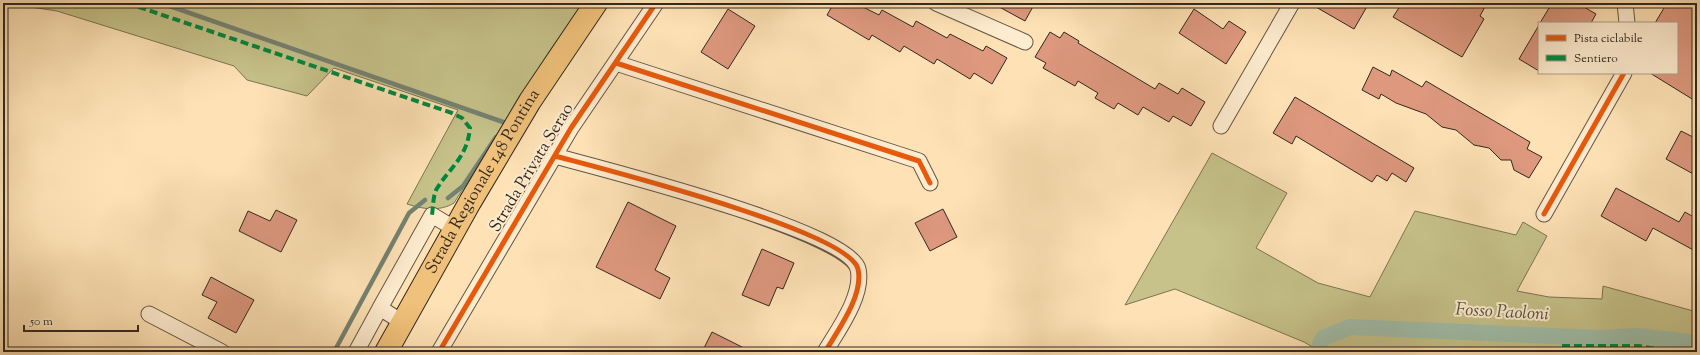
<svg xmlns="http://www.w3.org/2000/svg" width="1700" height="355" font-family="'Sorts Mill Goudy',serif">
  <rect width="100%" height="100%" fill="#fee2b5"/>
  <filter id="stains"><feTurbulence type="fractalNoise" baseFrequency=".005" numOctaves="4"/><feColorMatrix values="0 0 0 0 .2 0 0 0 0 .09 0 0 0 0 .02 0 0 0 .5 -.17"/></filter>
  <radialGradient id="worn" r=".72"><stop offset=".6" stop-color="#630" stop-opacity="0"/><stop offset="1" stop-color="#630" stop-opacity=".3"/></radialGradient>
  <path fill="#c6c28a" stroke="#7c7554" d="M 4,3 L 583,3 L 551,49 L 454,203 C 439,212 423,209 407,204 L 458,110 L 334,68 L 307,96 L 247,80 L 234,66 L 57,11 Z
    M 1212,153 L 1287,193 L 1256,248 L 1318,283 L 1370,297 L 1415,211 L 1516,235 L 1523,222 L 1547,236 L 1517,291 L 1549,297 L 1602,299 L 1603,286 L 1697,312 L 1697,352 L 1321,352 L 1304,342 L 1175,289 L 1125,305 Z"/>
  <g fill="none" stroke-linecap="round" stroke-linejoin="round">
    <path stroke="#748272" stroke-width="4.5" d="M 161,3 L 506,123
      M 448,198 L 463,186 L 496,137
      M 334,352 L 409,213 L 425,200"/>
    <path stroke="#a0bea9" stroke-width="16" d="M 1317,352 L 1323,338 L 1350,327 L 1599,338 L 1638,336 L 1697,343"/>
  </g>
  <path fill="#dd987e" stroke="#32281f" d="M 834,3 L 855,3 L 879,15 L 882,10 L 913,27 L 916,21 L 947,38 L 950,34 L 983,51 L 986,46 L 1007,58 L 992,84 L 974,73 L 970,79 L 937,59 L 934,64 L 904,46 L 900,52 L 872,35 L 869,40 L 827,15 Z
    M 992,3 L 1035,3 L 1025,21 Z
    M 1309,3 L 1369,3 L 1354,29 Z
    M 1402,3 L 1487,3 L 1480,16 L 1484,19 L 1462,57 L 1393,17 Z
    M 1552,3 L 1577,3 L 1596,14 L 1591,23 L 1540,23 Z
    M 1667,3 L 1687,3 L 1697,9 L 1697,102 L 1650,73 L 1677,73 L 1677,23 L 1655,23 Z
    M 728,9 L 755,26 L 728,69 L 701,52 Z
    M 1194,9 L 1223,29 L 1229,21 L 1246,32 L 1226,64 L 1179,33 Z
    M 1539,25 L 1539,71 L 1519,59 Z
    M 1050,32 L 1060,38 L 1064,32 L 1079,41 L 1078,43 L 1155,89 L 1159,83 L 1178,94 L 1182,88 L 1205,102 L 1191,126 L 1173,116 L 1169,122 L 1143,107 L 1138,115 L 1118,103 L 1114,109 L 1095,98 L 1098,93 L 1078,81 L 1075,86 L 1043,68 L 1046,63 L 1035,57 Z
    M 1373,67 L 1390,76 L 1392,70 L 1422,87 L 1426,81 L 1530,142 L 1527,149 L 1542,157 L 1529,178 L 1514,170 L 1511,160 L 1501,160 L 1489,148 L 1474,145 L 1456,130 L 1442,127 L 1426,114 L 1396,103 L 1381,94 L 1379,99 L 1362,90 Z
    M 1295,97 L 1414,168 L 1406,182 L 1392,173 L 1387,181 L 1377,175 L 1372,182 L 1296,136 L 1292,144 L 1273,133 Z
    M 1681,131 L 1697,139 L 1697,176 L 1666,159 Z
    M 1616,188 L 1679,222 L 1685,212 L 1697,219 L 1697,252 L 1653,228 L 1646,241 L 1601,216 Z
    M 628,202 L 676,226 L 655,270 L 670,278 L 660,299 L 596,267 Z
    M 943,209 L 957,237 L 930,251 L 915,223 Z
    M 276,210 L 297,220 L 281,252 L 239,231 L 248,211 L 270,221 Z
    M 762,249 L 794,263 L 783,289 L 777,287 L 769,306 L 742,295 Z
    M 211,277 L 254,300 L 236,333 L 208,318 L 217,302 L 202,295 Z
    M 712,332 L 752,352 L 702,352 Z"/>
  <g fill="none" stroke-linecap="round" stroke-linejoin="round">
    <defs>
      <path id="street" d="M 936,3 L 1025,42
        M 1625,3 L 1627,23
        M 616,63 L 919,161 L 930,183
        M 1221,126 L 1292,3
        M 555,156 C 599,168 849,231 858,269 C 864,295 838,330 825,352
        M 1544,214 L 1624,73
        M 149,314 L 222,352
        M 402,322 L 380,308 L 432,215 L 455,229
        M 356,352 L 380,308
        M 439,352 L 571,128 L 656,3"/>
      <g id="primary">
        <path id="s1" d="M 386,352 L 470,202 L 530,101 L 596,3"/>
      </g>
    </defs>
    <use href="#street" stroke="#655644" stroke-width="17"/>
    <use href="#primary" stroke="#32281f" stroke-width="24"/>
    <use href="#street" stroke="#feeccf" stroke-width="15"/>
    <use href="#primary" stroke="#efc17a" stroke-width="22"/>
    <path stroke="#00873e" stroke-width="4" stroke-dasharray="8 4" stroke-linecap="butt" d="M 127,3 L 452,113 L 462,118 L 470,128 C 467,158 450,167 436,190 C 433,197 433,208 432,215
      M 1562,346 L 1639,346 L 1675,352"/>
    <defs>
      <path id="cycleway" d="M 616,63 L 919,161 L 930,183
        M 555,156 C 599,168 849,231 858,269 C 864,295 838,330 825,352
        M 1544,214 L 1624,73
        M 439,352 L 571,128 L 656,3"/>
    </defs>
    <use href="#cycleway" stroke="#feeccf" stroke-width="8"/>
    <use href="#cycleway" stroke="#e8590c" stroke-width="5"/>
  </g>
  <g text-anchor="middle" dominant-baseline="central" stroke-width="4" stroke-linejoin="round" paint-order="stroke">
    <g font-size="17" fill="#32281f" stroke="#feeccf">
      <text transform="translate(532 168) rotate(-59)">Strada Privata Serao</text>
      <text stroke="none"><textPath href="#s1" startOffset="196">Strada Regionale 148 Pontina</textPath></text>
    </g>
    <g font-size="18" font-style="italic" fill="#535548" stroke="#feeccf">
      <text transform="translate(1502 313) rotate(3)">Fosso Paoloni</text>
    </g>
  </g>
  <rect width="1700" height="355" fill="none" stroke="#fee2b5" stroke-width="16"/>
  <rect x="4" y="4" width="1692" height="347" fill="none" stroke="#32281f" stroke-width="2"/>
  <rect x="8" y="8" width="1684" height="339" fill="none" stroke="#32281f"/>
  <rect x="1538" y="22" width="140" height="52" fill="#feeccf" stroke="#ac9e89"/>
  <rect x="1546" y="35" width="20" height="6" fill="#e8590c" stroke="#ac9e89"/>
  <text x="1574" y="42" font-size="12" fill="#32281f">Pista ciclabile</text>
  <rect x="1546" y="55" width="20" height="6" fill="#00873e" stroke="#ac9e89"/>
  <text x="1574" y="62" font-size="12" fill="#32281f">Sentiero</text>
  <path d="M24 325v6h114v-6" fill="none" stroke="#32281f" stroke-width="2"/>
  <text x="30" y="325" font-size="12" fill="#32281f" stroke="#feeccf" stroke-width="3" paint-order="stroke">50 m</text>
  <rect width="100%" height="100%" filter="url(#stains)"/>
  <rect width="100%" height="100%" fill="url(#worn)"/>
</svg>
